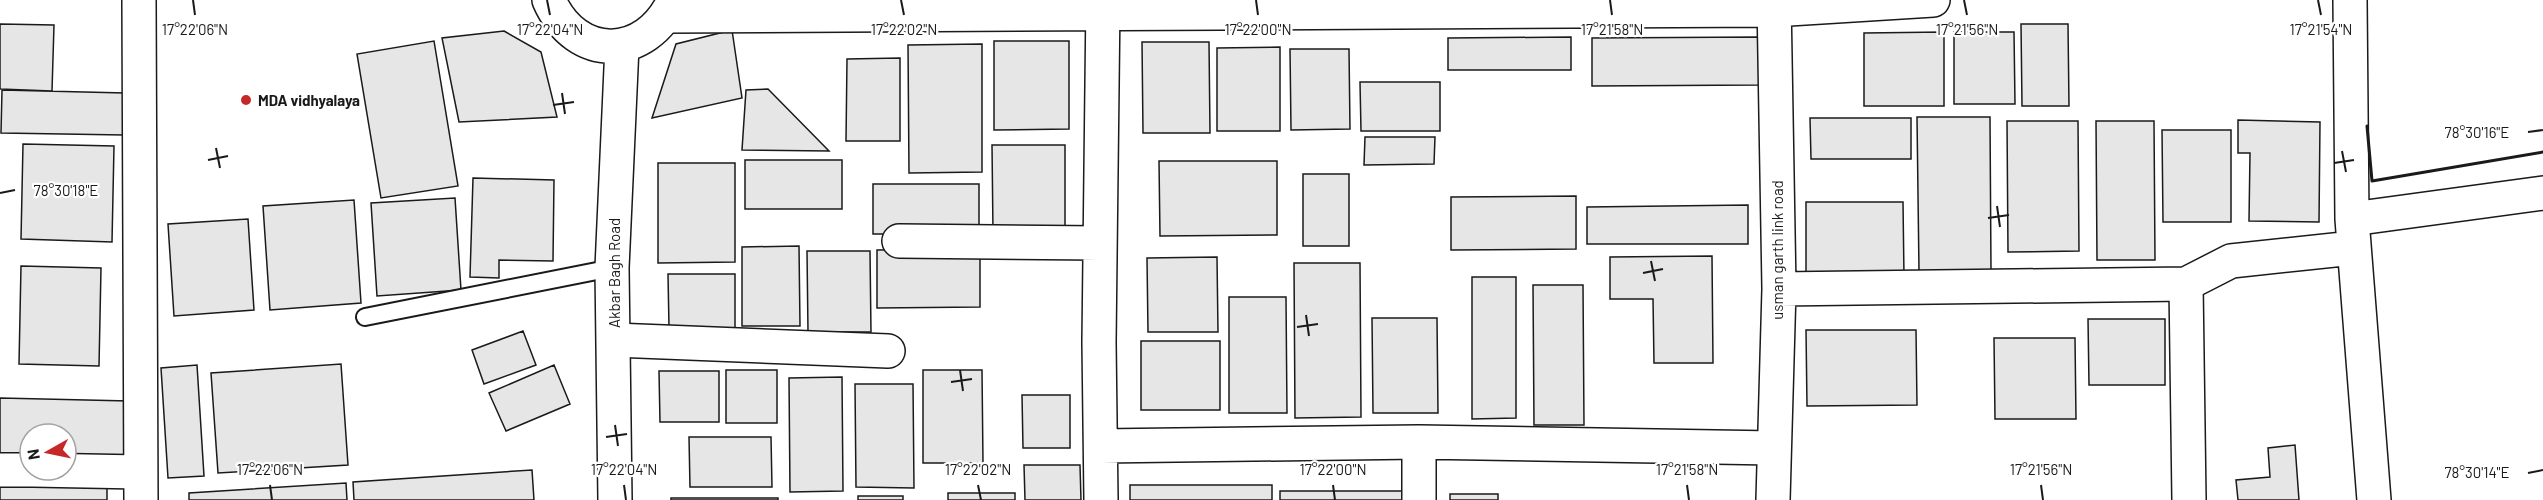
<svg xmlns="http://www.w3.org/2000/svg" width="2543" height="500" font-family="Barlow,sans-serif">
  <rect width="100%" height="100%" fill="#fff"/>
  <path fill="#e6e6e6" stroke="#1a1a1a" stroke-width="1.5" d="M 0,24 L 54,25 L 52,91 L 0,89 Z
    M 2021,24 L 2068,24 L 2069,106 L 2022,106 Z
    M 732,30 L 742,98 L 652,118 L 676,44 Z
    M 504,31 L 541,52 L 557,117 L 459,122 L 442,38 Z
    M 1944,32 L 1944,106 L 1864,106 L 1864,33 Z
    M 1954,32 L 2014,32 L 2015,104 L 1954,104 Z
    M 1571,37 L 1571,70 L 1448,70 L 1448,38 Z
    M 1759,37 L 1760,85 L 1592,86 L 1592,38 Z
    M 434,41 L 458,186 L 381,198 L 357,54 Z
    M 994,41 L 1069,41 L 1069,129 L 994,130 Z
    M 1142,42 L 1209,42 L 1210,133 L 1143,133 Z
    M 982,44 L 982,172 L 909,173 L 908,45 Z
    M 1280,47 L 1280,131 L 1217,131 L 1217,48 Z
    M 1290,49 L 1349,49 L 1350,129 L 1291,130 Z
    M 900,58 L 900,141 L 846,141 L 847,59 Z
    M 1360,82 L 1440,82 L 1440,131 L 1361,131 Z
    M 768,89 L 829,151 L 742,150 L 746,90 Z
    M 2,90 L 125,93 L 124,135 L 1,133 Z
    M 1917,117 L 1990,117 L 1991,271 L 1919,271 Z
    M 1810,118 L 1911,118 L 1911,159 L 1811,159 Z
    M 2238,120 L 2320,122 L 2319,222 L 2249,221 L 2250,153 L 2238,153 Z
    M 2007,121 L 2078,121 L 2079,251 L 2008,252 Z
    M 2096,121 L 2154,121 L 2155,260 L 2097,260 Z
    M 2162,130 L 2231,130 L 2231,222 L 2163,222 Z
    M 1365,137 L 1435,137 L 1434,164 L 1364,165 Z
    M 23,144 L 114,146 L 112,242 L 21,239 Z
    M 992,145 L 1065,145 L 1065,233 L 993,233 Z
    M 745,160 L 842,160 L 842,209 L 745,209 Z
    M 1159,161 L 1277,161 L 1277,235 L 1160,236 Z
    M 658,163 L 735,163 L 735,262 L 658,263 Z
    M 1303,174 L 1349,174 L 1349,246 L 1303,246 Z
    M 473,178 L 554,180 L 553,261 L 499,260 L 499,278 L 470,277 Z
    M 873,184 L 979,184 L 979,234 L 873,234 Z
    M 1576,196 L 1576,249 L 1451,250 L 1451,197 Z
    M 455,198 L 461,290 L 377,296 L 371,203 Z
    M 354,200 L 361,303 L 270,310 L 263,206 Z
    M 1806,202 L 1903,202 L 1904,277 L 1806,278 Z
    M 1748,205 L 1748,244 L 1587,244 L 1587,207 Z
    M 248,219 L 254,310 L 174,316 L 168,224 Z
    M 799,246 L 800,326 L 742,326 L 742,247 Z
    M 980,249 L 980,307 L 877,308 L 877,250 Z
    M 807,251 L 870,251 L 871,332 L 808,332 Z
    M 1712,256 L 1713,363 L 1654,363 L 1653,299 L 1610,299 L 1610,257 Z
    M 1217,257 L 1218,332 L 1148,332 L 1147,258 Z
    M 1294,263 L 1360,263 L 1361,417 L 1295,418 Z
    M 21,266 L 101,268 L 99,366 L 19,364 Z
    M 668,274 L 735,274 L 735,328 L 669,328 Z
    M 1472,277 L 1516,277 L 1516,418 L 1472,419 Z
    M 1533,285 L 1583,285 L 1584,425 L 1534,425 Z
    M 1229,297 L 1286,297 L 1287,413 L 1229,413 Z
    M 1372,318 L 1437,318 L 1438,413 L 1373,413 Z
    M 2088,319 L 2165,319 L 2165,385 L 2089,385 Z
    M 1806,330 L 1916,330 L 1917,405 L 1807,406 Z
    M 523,331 L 536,365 L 484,384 L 472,350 Z
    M 1994,338 L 2075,338 L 2076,419 L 1995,419 Z
    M 1141,341 L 1220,341 L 1220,410 L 1141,410 Z
    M 341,364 L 348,465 L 218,473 L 211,373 Z
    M 197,365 L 204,476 L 168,478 L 161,368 Z
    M 554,365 L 570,404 L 506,431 L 489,393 Z
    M 726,370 L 777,370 L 777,423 L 726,423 Z
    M 923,370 L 982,370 L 983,463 L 923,463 Z
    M 659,371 L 719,371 L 719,422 L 660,422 Z
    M 842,377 L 843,491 L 790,492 L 789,378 Z
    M 855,384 L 913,384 L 914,488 L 856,487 Z
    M 1022,395 L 1070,395 L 1070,448 L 1023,448 Z
    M 0,398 L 129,401 L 127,463 L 66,461 L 66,434 L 30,434 L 30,461 L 0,460 Z
    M 689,437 L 771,437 L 772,487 L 690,487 Z
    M 2295,445 L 2299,500 L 2238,500 L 2236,480 L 2270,477 L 2268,448 Z
    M 1024,465 L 1080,465 L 1081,500 L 1025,500 Z
    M 532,470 L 534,500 L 354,500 L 353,482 Z
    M 0,474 L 107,477 L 107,500 L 0,500 Z
    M 346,483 L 347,500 L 189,500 L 189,493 Z
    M 1130,485 L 1272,485 L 1272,500 L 1130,500 Z
    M 1280,491 L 1405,491 L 1405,500 L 1280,500 Z
    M 948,493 L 1015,493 L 1015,500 L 948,500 Z
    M 1450,494 L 1498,494 L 1498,500 L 1450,500 Z
    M 858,496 L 903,496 L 903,500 L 858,500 Z
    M 671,498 L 778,498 L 778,500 L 671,500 Z"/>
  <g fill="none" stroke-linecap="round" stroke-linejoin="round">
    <defs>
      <path id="service" d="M 365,317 L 612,268"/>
      <path id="minor" d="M 139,0 L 141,500
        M 2350,0 L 2352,219 L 2374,500
        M 666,16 L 1774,10 L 1933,0
        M 2352,219 L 2543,193
        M 899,241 L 1099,243
        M 2186,284 L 2189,500
        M 1779,289 L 2186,284 L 2231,261 L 2353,248
        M 614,340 L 888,351
        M 1101,446 L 1419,442 L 1774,448
        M 0,470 L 30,470
        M 33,470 L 140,472
        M 1101,500 L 1099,342 L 1103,0
        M 1419,500 L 1419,442
        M 1773,500 L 1779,289 L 1774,0"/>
      <path id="tertiary" d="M 549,0 C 576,62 646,61 674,0
        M 615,500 L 612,268 L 622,46"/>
    </defs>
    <use href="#service" stroke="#1a1a1a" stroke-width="20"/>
    <use href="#minor" stroke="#1a1a1a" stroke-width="36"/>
    <use href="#tertiary" stroke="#1a1a1a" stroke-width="36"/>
    <use href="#service" stroke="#fff" stroke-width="16"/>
    <use href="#minor" stroke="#fff" stroke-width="33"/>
    <use href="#tertiary" stroke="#fff" stroke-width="33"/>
    <path stroke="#1a1a1a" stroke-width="3" d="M 2367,126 L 2372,181 L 2543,152"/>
  </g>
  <path fill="none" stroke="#1a1a1a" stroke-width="2" d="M 193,0 L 195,15M 547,0 L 550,15M 901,0 L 904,15M 1256,0 L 1258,15M 1610,0 L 1612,15M 1964,0 L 1967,15M 2318,0 L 2321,15M 562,93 L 565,114M 553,105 L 574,102M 2528,132 L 2543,130M 216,148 L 220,168M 2342,151 L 2346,172M 208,160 L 228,156M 2334,163 L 2354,160M 0,193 L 15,190M 1997,206 L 2000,227M 1988,218 L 2009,215M 1651,261 L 1655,281M 1643,273 L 1663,269M 1306,315 L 1309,336M 1297,327 L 1318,324M 960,370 L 963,391M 951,382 L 972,379M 615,425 L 618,446M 606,437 L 627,434M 2528,473 L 2543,470M 270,485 L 272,500M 624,485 L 626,500M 978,485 L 981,500M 1333,485 L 1335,500M 1687,485 L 1689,500M 2041,485 L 2043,500"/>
  <circle fill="#c62828" stroke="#fff" stroke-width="2" cx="246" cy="100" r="6"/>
  <g text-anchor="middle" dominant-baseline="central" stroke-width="4.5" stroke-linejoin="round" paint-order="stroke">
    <g font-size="15" font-weight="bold" fill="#1a1a1a" stroke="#fff" text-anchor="start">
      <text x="258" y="100">MDA vidhyalaya</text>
    </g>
    <g font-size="15" fill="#1a1a1a" stroke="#fff">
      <text transform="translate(1777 250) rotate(-90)">usman garth link road</text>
      <text transform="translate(614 273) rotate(-90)">Akbar Bagh Road</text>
    </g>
  </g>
  <g font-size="15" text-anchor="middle" fill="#1a1a1a" stroke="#fff" stroke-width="4.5" stroke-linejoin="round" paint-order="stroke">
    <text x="1612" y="35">17°21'58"N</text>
    <text x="195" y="35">17°22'06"N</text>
    <text x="550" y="35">17°22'04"N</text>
    <text x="904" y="35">17°22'02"N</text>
    <text x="1258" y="35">17°22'00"N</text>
    <text x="1967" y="35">17°21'56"N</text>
    <text x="2321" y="35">17°21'54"N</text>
    <text x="2477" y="138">78°30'16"E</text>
    <text x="66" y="196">78°30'18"E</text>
    <text x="270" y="475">17°22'06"N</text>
    <text x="624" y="475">17°22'04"N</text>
    <text x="978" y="475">17°22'02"N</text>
    <text x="1333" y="475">17°22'00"N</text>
    <text x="1687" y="475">17°21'58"N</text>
    <text x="2041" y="475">17°21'56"N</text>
    <text x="2477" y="478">78°30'14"E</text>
  </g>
  <g transform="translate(48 452) rotate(261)"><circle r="28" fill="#ffffff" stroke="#a3a3a3" stroke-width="1.5"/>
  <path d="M0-4.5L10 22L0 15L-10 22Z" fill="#c62828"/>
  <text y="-9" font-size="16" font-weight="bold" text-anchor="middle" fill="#1a1a1a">N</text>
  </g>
</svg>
